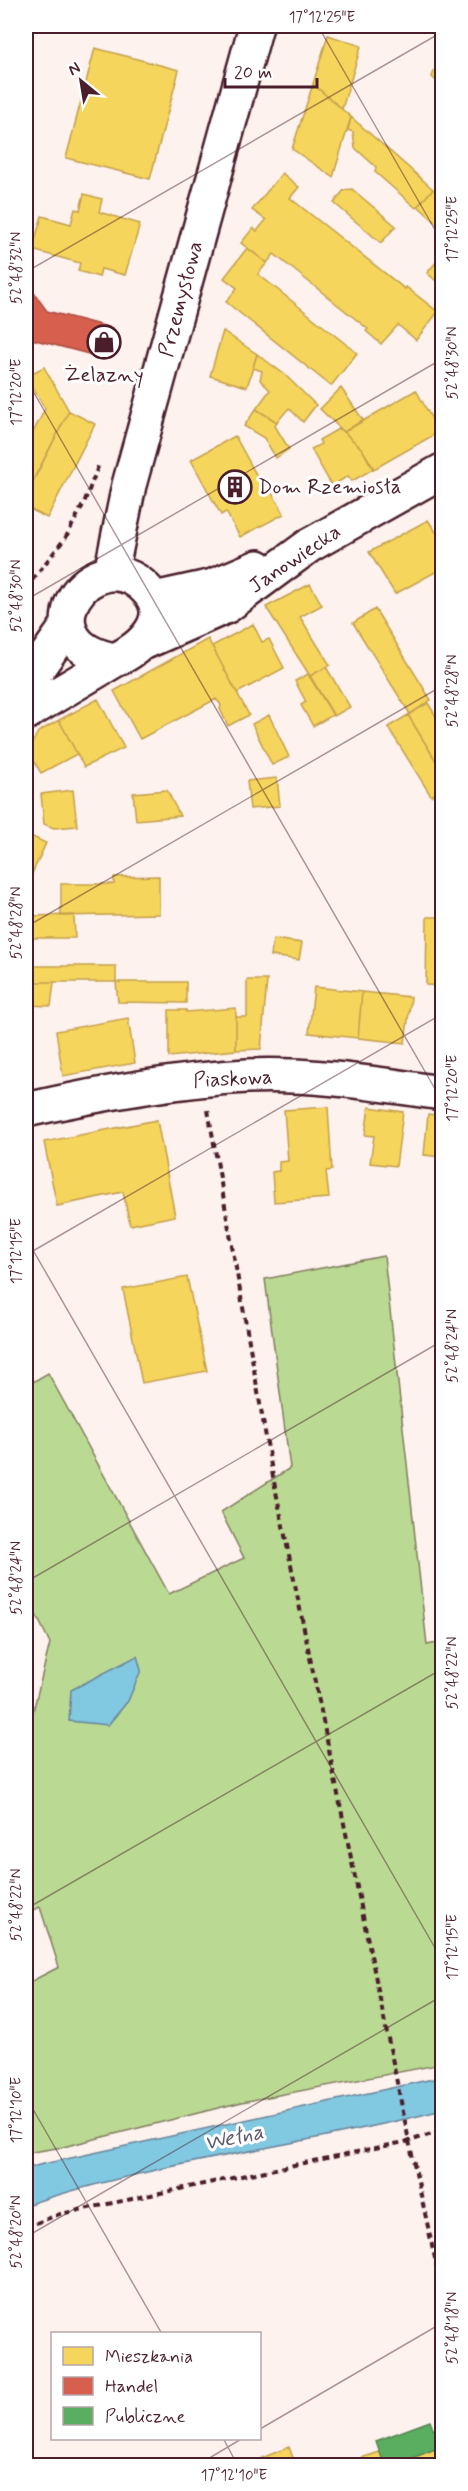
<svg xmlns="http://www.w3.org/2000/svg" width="468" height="2491" font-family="Mynerve,sans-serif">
  <rect width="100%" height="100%" fill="#fdf2ee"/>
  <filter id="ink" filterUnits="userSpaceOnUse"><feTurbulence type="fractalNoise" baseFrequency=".0167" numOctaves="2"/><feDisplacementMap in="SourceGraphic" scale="12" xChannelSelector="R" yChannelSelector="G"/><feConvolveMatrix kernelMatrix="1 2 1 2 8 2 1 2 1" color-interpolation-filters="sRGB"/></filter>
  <g filter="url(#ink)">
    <path fill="#bada93" stroke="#827c5f" stroke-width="1.5" d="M 384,1256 L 427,1645 L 442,1642 L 442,2064 L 242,2102 L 63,2147 L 26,2153 L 26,1984 L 59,1967 L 40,1907 L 26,1913 L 26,1740 L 50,1643 L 26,1594 L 26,1386 L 48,1373 L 169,1594 L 244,1558 L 221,1512 L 290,1468 L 265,1279 Z"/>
    <path fill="#81c8e1" stroke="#6b8498" stroke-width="1.5" d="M 137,1656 L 141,1670 L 128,1701 L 108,1725 L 69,1721 L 71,1690 Z
      M 442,2077 L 442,2110 C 305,2146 161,2160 26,2205 L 26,2169 L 39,2165 Z"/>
    <path fill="#f6d55c" stroke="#c29e4d" stroke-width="1.5" d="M 328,35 L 361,46 L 342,109 L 313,84 Z
      M 95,48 L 179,70 L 150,179 L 66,158 Z
      M 437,63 L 442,66 L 442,86 L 432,77 Z
      M 313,84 L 351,117 L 333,177 L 292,149 Z
      M 351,117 L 433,189 L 416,208 L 375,172 L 376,167 L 355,148 L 353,132 L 348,130 Z
      M 282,173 L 299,187 L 290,198 L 405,289 L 406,287 L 438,312 L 416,340 L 398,325 L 381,344 L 366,331 L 368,329 L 274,254 L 267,263 L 241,243 L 253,228 L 257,231 L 266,220 L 252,210 Z
      M 352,189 L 396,226 L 381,243 L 334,203 L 344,190 Z
      M 433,189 L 442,197 L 442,228 L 418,206 Z
      M 84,194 L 102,199 L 99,212 L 140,224 L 125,275 L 101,269 L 99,277 L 78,271 L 80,263 L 32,250 L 42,216 L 71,224 L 75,209 L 80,210 Z
      M 247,248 L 267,263 L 258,274 L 357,353 L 331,386 L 226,302 L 237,288 L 224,278 Z
      M 442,255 L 442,286 L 427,273 Z
      M 223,331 L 257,354 L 247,387 L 210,376 Z
      M 257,354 L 284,374 L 316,405 L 303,422 L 289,408 L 277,422 L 256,409 L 270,390 L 260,380 L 262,371 L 253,368 Z
      M 44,367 L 69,411 L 28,490 L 26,489 L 26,446 L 45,409 L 26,376 Z
      M 341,388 L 363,420 L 344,432 L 320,409 Z
      M 416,390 L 439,432 L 374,469 L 362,449 L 344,432 Z
      M 256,409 L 277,422 L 275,426 L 289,449 L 276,458 L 264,438 L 244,426 Z
      M 69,411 L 95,424 L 47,518 L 26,507 L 26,495 Z
      M 340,428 L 362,449 L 373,469 L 352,481 L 348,476 L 332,486 L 311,449 L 321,444 L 319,440 Z
      M 235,436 L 264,489 L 268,486 L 284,514 L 240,537 L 226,512 L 221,515 L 191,460 Z
      M 428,520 L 442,541 L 442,577 L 439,570 L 395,594 L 369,552 Z
      M 310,584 L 322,605 L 300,617 L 330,665 L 310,676 L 266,607 Z
      M 375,609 L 431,700 L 410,714 L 353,623 Z
      M 253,624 L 262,642 L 269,639 L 284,668 L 237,693 L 212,646 Z
      M 208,639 L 249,715 L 228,726 L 220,709 L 221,705 L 216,699 L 140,739 L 114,691 Z
      M 326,667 L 350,707 L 334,716 L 310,676 Z
      M 308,674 L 333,715 L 313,726 L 301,705 L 306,702 L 295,681 Z
      M 98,699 L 124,748 L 84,767 L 59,720 Z
      M 428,703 L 442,726 L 442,771 L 408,715 Z
      M 269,715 L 289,757 L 272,765 L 252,724 Z
      M 408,715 L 442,771 L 442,789 L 431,796 L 388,727 Z
      M 59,720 L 77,754 L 41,773 L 28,751 L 38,732 Z
      M 277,778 L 280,806 L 250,809 L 247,781 Z
      M 73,790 L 77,826 L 54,828 L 44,824 L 41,794 Z
      M 167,790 L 180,816 L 136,820 L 133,793 Z
      M 26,834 L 46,843 L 26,887 Z
      M 159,876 L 159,914 L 61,916 L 61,884 L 114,884 L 114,877 Z
      M 74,915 L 75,938 L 26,938 L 26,916 Z
      M 427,917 L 442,917 L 442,986 L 426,985 Z
      M 273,939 L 302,943 L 299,960 L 271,956 Z
      M 27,966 L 116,966 L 116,982 L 27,982 Z
      M 247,980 L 267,980 L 261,1049 L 236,1050 L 236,1017 L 247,1017 Z
      M 26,982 L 54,982 L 51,1006 L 26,1005 Z
      M 116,982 L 186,982 L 186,1003 L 118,1002 Z
      M 314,987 L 362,992 L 358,1038 L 309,1033 Z
      M 362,992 L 411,997 L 405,1043 L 358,1038 Z
      M 236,1008 L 236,1050 L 169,1057 L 169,1010 L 186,1010 L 186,1012 Z
      M 128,1018 L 135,1063 L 63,1076 L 56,1031 Z
      M 328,1107 L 332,1170 L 326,1171 L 329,1198 L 274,1202 L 272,1172 L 279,1171 L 279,1162 L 288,1161 L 284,1110 Z
      M 369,1107 L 403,1112 L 396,1166 L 370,1163 L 374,1136 L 365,1135 Z
      M 428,1114 L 442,1116 L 442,1157 L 424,1155 Z
      M 157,1120 L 175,1216 L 130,1225 L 123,1192 L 57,1206 L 44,1142 Z
      M 187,1277 L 207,1371 L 142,1383 L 123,1289 Z
      M 289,2447 L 296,2466 L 265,2466 L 262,2458 Z
      M 440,2447 L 442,2466 L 392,2466 Z
      M 380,2452 L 385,2466 L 342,2464 Z"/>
    <path fill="#d6604d" stroke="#ac4c43" stroke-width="1.5" d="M 26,282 L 47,311 L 112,328 L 104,358 L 28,338 L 26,335 Z"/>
    <path fill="#5aae61" stroke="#558351" stroke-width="1.5" d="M 430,2421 L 440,2447 L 392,2466 L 385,2466 L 376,2441 Z"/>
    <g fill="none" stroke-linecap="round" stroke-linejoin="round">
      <defs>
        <path id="minor" d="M 111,573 L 129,485 L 256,26
          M 154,599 L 213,586 L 258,567
          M 145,642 L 227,606 L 310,545 L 442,471
          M 26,679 L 35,672 L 68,625
          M 26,713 L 115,660 C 141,649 174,618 147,590 C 94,533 18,643 115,660
          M 26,1110 C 97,1094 173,1080 247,1076 C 312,1073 378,1084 442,1093"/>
      </defs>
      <use href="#minor" stroke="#4a1f2b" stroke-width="38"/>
      <path stroke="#4a1f2b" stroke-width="4" stroke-dasharray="6 4.5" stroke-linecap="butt" d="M 26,588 L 66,537 L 84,503 L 99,464
        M 208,1110 L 273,1477 L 409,2141 L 442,2290
        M 26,1622 L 30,1639 L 26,1658
        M 26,2227 L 60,2214 L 409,2141 L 442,2131"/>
      <use href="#minor" stroke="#fff" stroke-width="33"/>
    </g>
  </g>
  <path fill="none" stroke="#4a1f2b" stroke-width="1.5" stroke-opacity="0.45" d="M 318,26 L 442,242M 26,272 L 442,32M 26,379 L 442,1101M 26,600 L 442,359M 26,927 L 442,686M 26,1238 L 442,1960M 26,1255 L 442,1014M 26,1582 L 442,1341M 26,1909 L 442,1669M 26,2097 L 162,2334M 26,2237 L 442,1996M 260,2429 L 442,2323M 223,2438 L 238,2466M 196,2466 L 243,2438"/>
  <defs>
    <symbol id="shop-ring" viewBox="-11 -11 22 22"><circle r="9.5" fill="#fff" stroke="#4a1f2b" stroke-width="1.5"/><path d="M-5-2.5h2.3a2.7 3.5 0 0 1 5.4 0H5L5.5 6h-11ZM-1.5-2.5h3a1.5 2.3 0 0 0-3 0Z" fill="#4a1f2b"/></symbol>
    <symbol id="building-ring" viewBox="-11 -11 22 22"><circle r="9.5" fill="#fff" stroke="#4a1f2b" stroke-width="1.5"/><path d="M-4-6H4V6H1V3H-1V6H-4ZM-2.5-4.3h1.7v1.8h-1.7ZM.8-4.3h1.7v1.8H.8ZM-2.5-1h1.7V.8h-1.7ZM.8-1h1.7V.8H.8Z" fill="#4a1f2b"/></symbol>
  </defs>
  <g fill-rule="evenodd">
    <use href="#shop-ring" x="85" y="323" width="38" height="38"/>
    <use href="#building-ring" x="216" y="468" width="38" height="38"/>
  </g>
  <g text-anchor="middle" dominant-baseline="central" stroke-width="6" stroke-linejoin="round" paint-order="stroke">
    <g font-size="21" fill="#4a1f2b" stroke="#fff">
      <text transform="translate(181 299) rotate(-75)">Przemysłowa</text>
      <text transform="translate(295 559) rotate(-34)">Janowiecka</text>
      <text transform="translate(233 1079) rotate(-3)">Piaskowa</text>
    </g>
    <g font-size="21" fill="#4a1f2b" stroke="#fff">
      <text x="104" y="375">Żelazny</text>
      <text x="258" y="487" text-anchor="start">Dom Rzemiosła</text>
    </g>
    <g font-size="22" font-style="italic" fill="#5d5a6b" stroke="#fff">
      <text transform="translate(234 2138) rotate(-12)">Wełna</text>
    </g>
  </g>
  <rect width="468" height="2491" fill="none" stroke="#fff" stroke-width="66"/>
  <rect x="51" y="2332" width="210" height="108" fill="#ffffff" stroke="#b7a5aa" stroke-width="1.5"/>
  <rect x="63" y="2347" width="30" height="18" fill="#f6d55c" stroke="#b7a5aa" stroke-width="1.5"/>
  <text x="105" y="2362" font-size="18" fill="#4a1f2b">Mieszkania</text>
  <rect x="63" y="2377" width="30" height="18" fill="#d6604d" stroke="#b7a5aa" stroke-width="1.5"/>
  <text x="105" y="2392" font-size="18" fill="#4a1f2b">Handel</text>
  <rect x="63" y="2407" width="30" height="18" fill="#5aae61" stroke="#b7a5aa" stroke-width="1.5"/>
  <text x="105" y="2422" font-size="18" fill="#4a1f2b">Publiczne</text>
  <g transform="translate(81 81) rotate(330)" stroke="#ffffff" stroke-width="4.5" paint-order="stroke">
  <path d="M0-4.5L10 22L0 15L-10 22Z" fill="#4a1f2b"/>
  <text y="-9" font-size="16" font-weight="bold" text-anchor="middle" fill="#4a1f2b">N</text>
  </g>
  <path d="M225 78v9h92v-9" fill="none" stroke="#4a1f2b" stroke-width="3"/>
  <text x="234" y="78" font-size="18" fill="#4a1f2b" stroke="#ffffff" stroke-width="4.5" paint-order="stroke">20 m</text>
  <rect x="33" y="33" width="402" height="2425" fill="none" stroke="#4a1f2b" stroke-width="2"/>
  <g font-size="15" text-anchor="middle" fill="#4a1f2b">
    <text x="322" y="22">17°12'25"E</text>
    <text transform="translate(452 229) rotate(-90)" y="5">17°12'25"E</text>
    <text transform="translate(16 268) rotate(-90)" y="5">52°48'32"N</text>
    <text transform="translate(452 363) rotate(-90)" y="5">52°48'30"N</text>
    <text transform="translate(16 392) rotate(-90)" y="5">17°12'20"E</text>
    <text transform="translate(16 596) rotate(-90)" y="5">52°48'30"N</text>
    <text transform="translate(452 691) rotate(-90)" y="5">52°48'28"N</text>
    <text transform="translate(16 923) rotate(-90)" y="5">52°48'28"N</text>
    <text transform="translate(452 1088) rotate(-90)" y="5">17°12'20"E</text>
    <text transform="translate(16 1251) rotate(-90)" y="5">17°12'15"E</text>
    <text transform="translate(452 1346) rotate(-90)" y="5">52°48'24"N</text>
    <text transform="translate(16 1578) rotate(-90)" y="5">52°48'24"N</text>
    <text transform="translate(452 1673) rotate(-90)" y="5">52°48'22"N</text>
    <text transform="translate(16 1905) rotate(-90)" y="5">52°48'22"N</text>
    <text transform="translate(452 1947) rotate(-90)" y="5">17°12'15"E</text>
    <text transform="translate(16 2110) rotate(-90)" y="5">17°12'10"E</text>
    <text transform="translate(16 2232) rotate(-90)" y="5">52°48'20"N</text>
    <text transform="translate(452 2328) rotate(-90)" y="5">52°48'18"N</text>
    <text x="234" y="2480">17°12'10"E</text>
  </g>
</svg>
